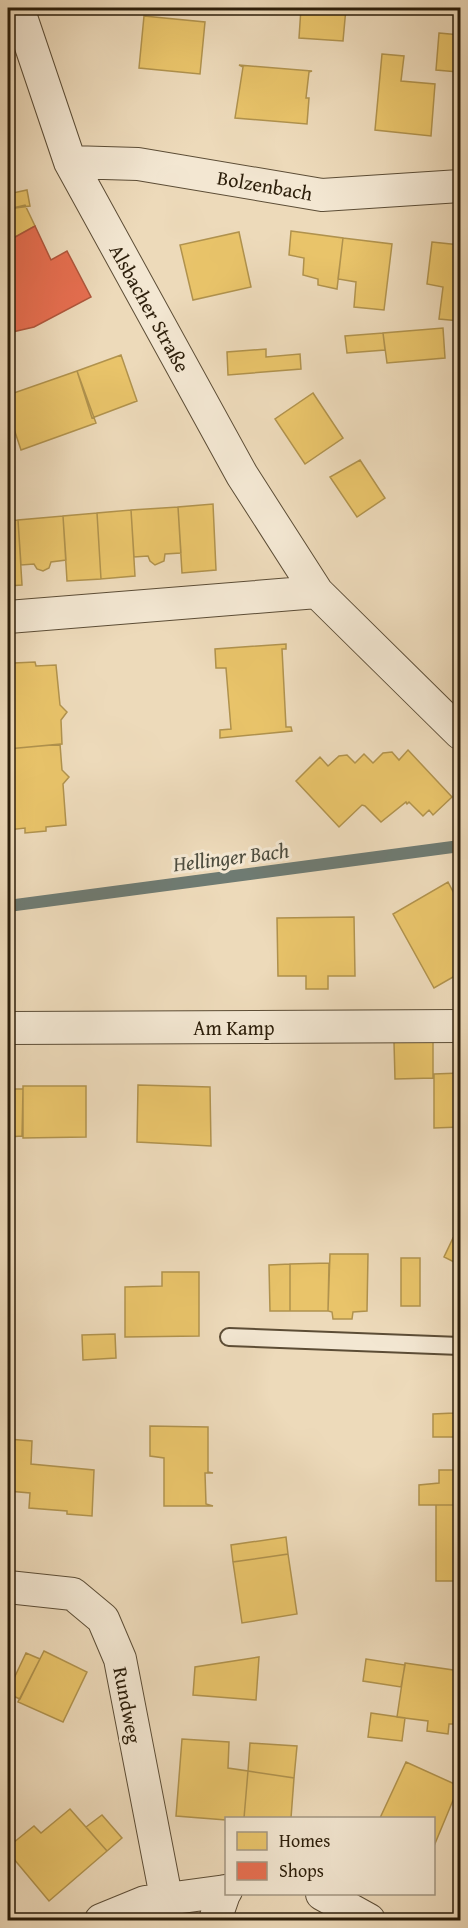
<svg xmlns="http://www.w3.org/2000/svg" width="468" height="1928" font-family="'Gentium Book Plus',serif">
  <rect width="100%" height="100%" fill="#eddaba"/>
  <filter id="stains"><feTurbulence type="fractalNoise" baseFrequency=".00333" numOctaves="4"/><feColorMatrix values="0 0 0 0 .2 0 0 0 0 .09 0 0 0 0 .02 0 0 0 .5 -.17"/></filter>
  <radialGradient id="worn" r=".72"><stop offset=".6" stop-color="#630" stop-opacity="0"/><stop offset="1" stop-color="#630" stop-opacity=".3"/></radialGradient>
  <path fill="#e9c46a" stroke="#b0924d" stroke-width="1.5" d="M 301,8 L 346,8 L 343,41 L 299,38 Z
    M 144,16 L 205,22 L 200,74 L 139,68 Z
    M 439,33 L 460,35 L 458,72 L 436,70 Z
    M 382,54 L 404,56 L 401,81 L 435,84 L 431,136 L 375,130 Z
    M 239,65 L 312,71 L 309,72 L 306,98 L 309,98 L 307,124 L 235,118 L 243,67 Z
    M 27,190 L 30,206 L 8,209 L 8,194 Z
    M 25,205 L 35,226 L 8,241 L 8,209 Z
    M 291,231 L 343,238 L 337,289 L 318,285 L 318,279 L 303,275 L 304,258 L 289,255 Z
    M 239,232 L 251,287 L 193,300 L 180,245 Z
    M 343,238 L 392,244 L 384,310 L 354,307 L 356,282 L 338,279 Z
    M 432,242 L 460,245 L 460,321 L 439,319 L 443,287 L 427,284 Z
    M 443,328 L 445,358 L 387,363 L 383,333 Z
    M 383,333 L 385,350 L 347,353 L 345,336 Z
    M 266,349 L 266,357 L 300,354 L 301,369 L 228,375 L 227,352 Z
    M 121,355 L 137,401 L 92,418 L 77,371 Z
    M 77,371 L 96,423 L 21,450 L 8,411 L 8,395 Z
    M 313,393 L 343,438 L 305,464 L 275,419 Z
    M 360,460 L 385,498 L 357,517 L 330,477 Z
    M 213,504 L 216,570 L 182,573 L 178,507 Z
    M 178,507 L 181,553 L 165,554 L 164,561 L 155,565 L 150,561 L 148,556 L 134,557 L 131,510 Z
    M 131,510 L 135,576 L 101,579 L 97,513 Z
    M 97,513 L 101,579 L 67,581 L 63,516 Z
    M 63,516 L 66,560 L 51,562 L 49,568 L 43,571 L 37,569 L 34,564 L 21,565 L 18,520 Z
    M 18,520 L 22,585 L 8,586 L 8,521 Z
    M 286,644 L 286,649 L 282,649 L 286,727 L 291,727 L 292,731 L 220,738 L 220,730 L 231,729 L 226,668 L 216,668 L 215,649 Z
    M 35,662 L 36,666 L 56,665 L 60,705 L 67,712 L 61,720 L 62,744 L 8,749 L 8,668 L 14,667 L 14,663 Z
    M 60,744 L 62,770 L 69,777 L 63,784 L 66,825 L 46,827 L 46,831 L 25,833 L 25,828 L 8,830 L 8,749 Z
    M 408,750 L 452,797 L 433,815 L 429,810 L 423,816 L 409,802 L 407,804 L 406,802 L 381,822 L 365,806 L 362,805 L 339,827 L 296,781 L 320,757 L 328,766 L 339,756 L 347,755 L 355,763 L 364,754 L 373,763 L 383,753 L 392,752 L 399,760 Z
    M 448,882 L 457,899 L 460,897 L 460,973 L 434,988 L 393,914 Z
    M 354,917 L 355,976 L 328,976 L 328,989 L 306,989 L 306,976 L 278,976 L 277,918 Z
    M 394,1042 L 433,1042 L 433,1078 L 395,1079 Z
    M 460,1073 L 460,1127 L 434,1128 L 434,1074 Z
    M 138,1085 L 210,1087 L 211,1146 L 137,1142 Z
    M 23,1086 L 86,1086 L 86,1137 L 23,1138 Z
    M 8,1089 L 23,1089 L 22,1136 L 8,1137 Z
    M 453,1238 L 460,1242 L 460,1265 L 444,1257 Z
    M 330,1254 L 368,1254 L 367,1311 L 353,1312 L 352,1319 L 333,1319 L 332,1312 L 328,1311 Z
    M 401,1258 L 420,1258 L 420,1306 L 401,1306 Z
    M 329,1263 L 328,1311 L 290,1311 L 290,1264 Z
    M 290,1264 L 290,1311 L 270,1311 L 269,1265 Z
    M 162,1272 L 199,1272 L 199,1336 L 125,1337 L 125,1287 L 162,1286 Z
    M 115,1334 L 116,1358 L 83,1360 L 82,1335 Z
    M 454,1378 L 460,1378 L 460,1437 L 433,1437 L 433,1414 L 454,1413 Z
    M 150,1426 L 208,1427 L 208,1472 L 213,1473 L 205,1473 L 206,1504 L 213,1506 L 164,1506 L 164,1458 L 150,1456 Z
    M 8,1439 L 32,1441 L 31,1464 L 94,1470 L 92,1516 L 67,1514 L 67,1511 L 29,1508 L 30,1493 L 8,1491 Z
    M 439,1470 L 460,1470 L 460,1505 L 419,1505 L 419,1485 L 439,1483 Z
    M 436,1505 L 460,1505 L 460,1581 L 436,1581 Z
    M 286,1537 L 288,1554 L 233,1562 L 231,1545 Z
    M 288,1554 L 297,1614 L 242,1623 L 233,1562 Z
    M 44,1651 L 87,1672 L 63,1722 L 18,1702 Z
    M 26,1653 L 40,1659 L 20,1699 L 8,1694 L 8,1691 Z
    M 259,1657 L 256,1700 L 193,1695 L 195,1667 Z
    M 366,1659 L 405,1665 L 401,1687 L 363,1681 Z
    M 405,1663 L 460,1671 L 454,1724 L 449,1724 L 448,1734 L 427,1731 L 428,1721 L 397,1717 Z
    M 371,1713 L 405,1718 L 402,1741 L 368,1737 Z
    M 182,1739 L 229,1742 L 228,1768 L 248,1771 L 244,1818 L 226,1820 L 176,1816 Z
    M 250,1743 L 297,1746 L 294,1778 L 248,1771 Z
    M 406,1762 L 459,1786 L 434,1846 L 434,1818 L 380,1818 Z
    M 248,1771 L 294,1778 L 291,1818 L 244,1818 Z
    M 70,1809 L 107,1851 L 49,1901 L 8,1852 L 8,1847 L 34,1826 L 41,1833 Z
    M 102,1815 L 122,1838 L 107,1851 L 86,1827 Z"/>
  <path fill="#e76f51" stroke="#af573c" stroke-width="1.5" d="M 35,226 L 51,260 L 67,251 L 91,297 L 34,327 L 8,333 L 8,241 Z"/>
  <g fill="none" stroke-linecap="round" stroke-linejoin="round">
    <path stroke="#6f7b72" stroke-width="12" d="M 8,906 L 460,846"/>
    <defs>
      <path id="lane" d="M 229,1337 L 460,1346"/>
      <path id="street" d="M 18,8 L 70,162 L 242,475 L 317,592 L 460,733
        M 70,162 L 138,164 L 322,195 L 460,186
        M 8,617 L 317,592
        M 8,1028 L 460,1026
        M 8,1587 L 73,1594 L 103,1619 L 120,1659 L 166,1897
        M 322,1894 L 369,1920
        M 101,1920 L 145,1902 L 226,1891
        M 215,1920 L 225,1891"/>
    </defs>
    <use href="#lane" stroke="#5c4d36" stroke-width="20"/>
    <use href="#street" stroke="#5c4d36" stroke-width="34"/>
    <use href="#lane" stroke="#f3e7d2" stroke-width="16"/>
    <use href="#street" stroke="#f3e7d2" stroke-width="32"/>
  </g>
  <g text-anchor="middle" dominant-baseline="central" stroke-width="6" stroke-linejoin="round" paint-order="stroke">
    <g font-size="20" fill="#2c1e0a" stroke="#f3e7d2">
      <text transform="translate(265 185) rotate(10)">Bolzenbach</text>
      <text transform="translate(150 308) rotate(61)">Alsbacher Straße</text>
      <text x="234" y="1027">Am Kamp</text>
      <text transform="translate(128 1705) rotate(79)">Rundweg</text>
    </g>
    <g font-size="21" font-style="italic" fill="#4d4c3e" stroke="#f3e7d2">
      <text transform="translate(231 857) rotate(-7)">Hellinger Bach</text>
    </g>
  </g>
  <rect width="468" height="1928" fill="none" stroke="#eddaba" stroke-width="30"/>
  <rect x="9" y="9" width="450" height="1910" fill="none" stroke="#2c1e0a" stroke-width="3"/>
  <rect x="15" y="15" width="438" height="1898" fill="none" stroke="#2c1e0a" stroke-width="1.5"/>
  <rect x="225" y="1817" width="210" height="78" fill="#f3e7d2" stroke="#a39782" stroke-width="1.5"/>
  <rect x="237" y="1832" width="30" height="18" fill="#e9c46a" stroke="#a39782" stroke-width="1.5"/>
  <text x="279" y="1847" font-size="18" fill="#2c1e0a">Homes</text>
  <rect x="237" y="1862" width="30" height="18" fill="#e76f51" stroke="#a39782" stroke-width="1.5"/>
  <text x="279" y="1877" font-size="18" fill="#2c1e0a">Shops</text>
  <rect width="100%" height="100%" filter="url(#stains)"/>
  <rect width="100%" height="100%" fill="url(#worn)"/>
</svg>
